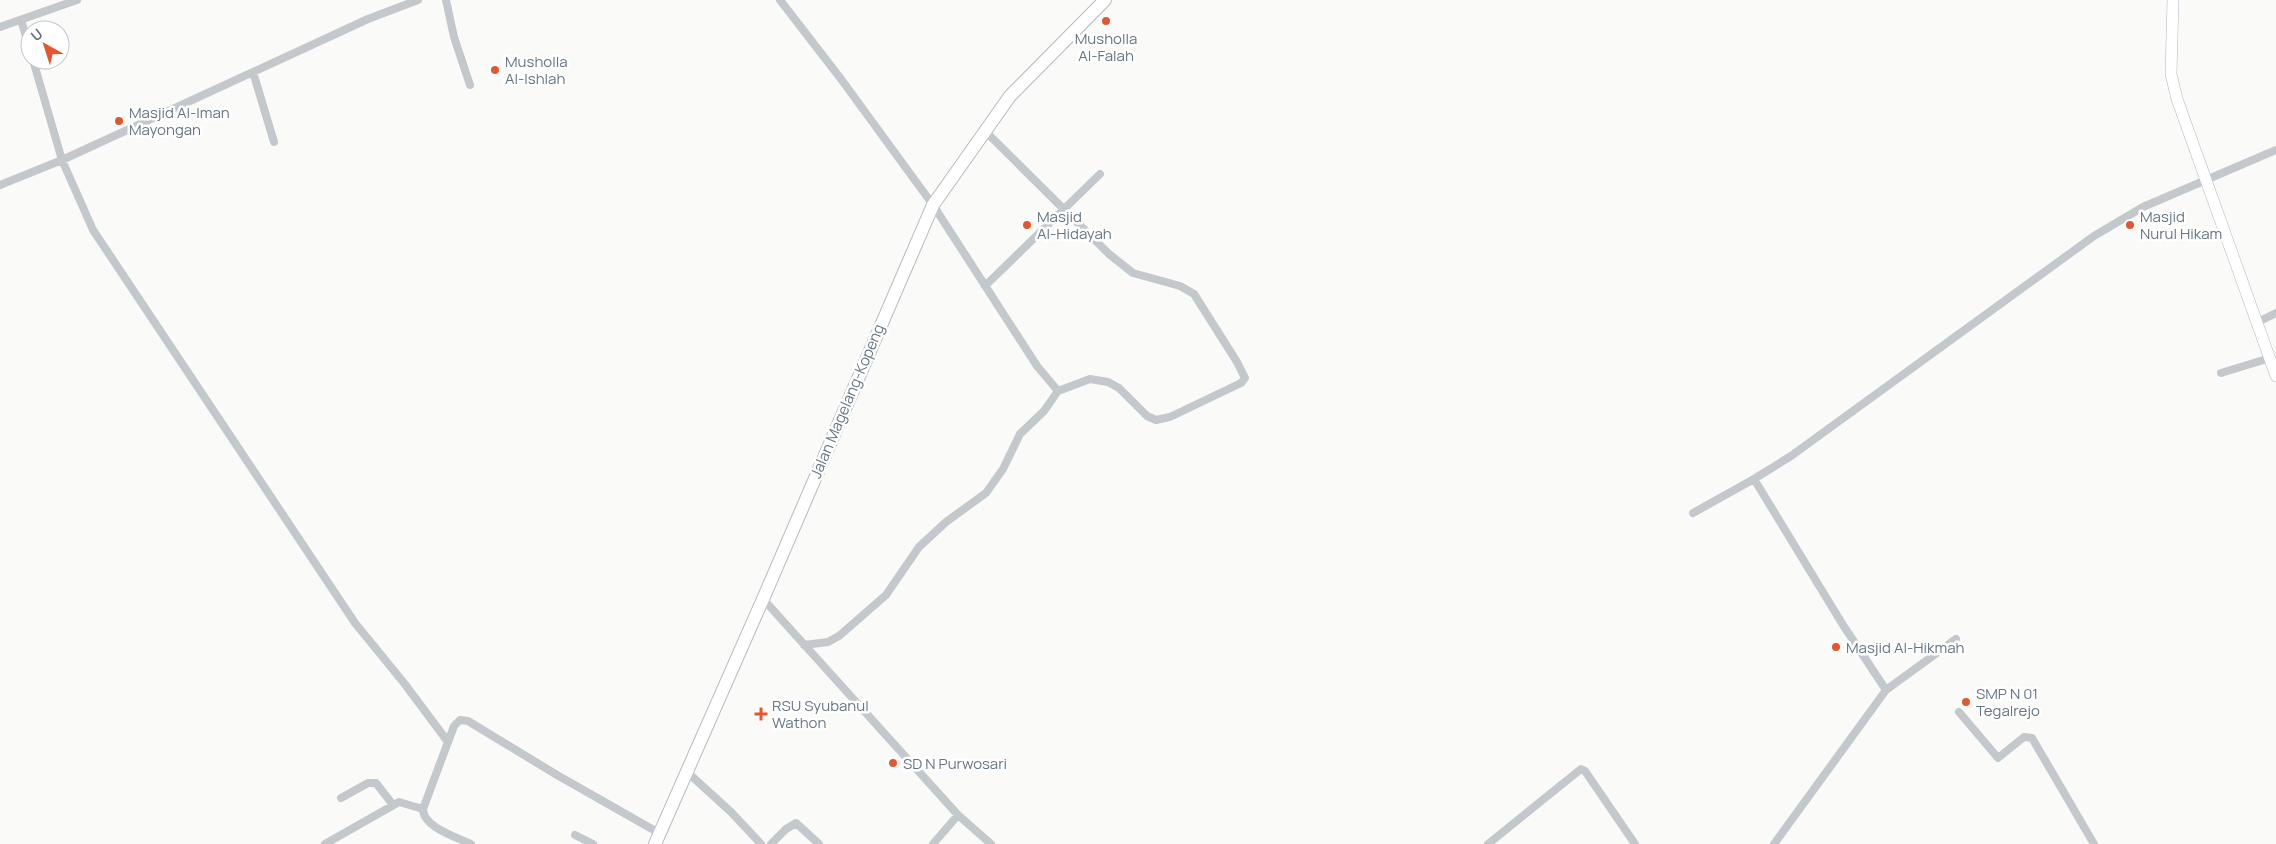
<svg xmlns="http://www.w3.org/2000/svg" width="2276" height="844" font-family="Manrope,sans-serif">
  <rect width="100%" height="100%" fill="#fafaf8"/>
  <g fill="none" stroke-linecap="round" stroke-linejoin="round">
    <defs>
      <path id="secondary" d="M 2173,0 L 2171,74 L 2177,99 L 2276,376"/>
      <path id="primary" d="M 655,844 L 763,599 L 933,205 L 1010,96 L 1105,0"/>
    </defs>
    <use href="#secondary" stroke="#b3babf" stroke-width="12"/>
    <use href="#primary" stroke="#b5babe" stroke-width="14"/>
    <path stroke="#c3c8cc" stroke-width="8" d="M 446,0 L 454,37 L 470,85
      M 780,0 L 841,79 L 933,205 L 1037,366 L 1058,391
      M 21,20 L 30,49
      M 0,27 L 77,0
      M 33,60 L 62,160 L 93,230 L 355,623 L 404,683 L 448,742
      M 253,72 L 274,142
      M 0,185 L 62,160 L 368,19 L 418,0
      M 985,286 L 1100,174
      M 2258,322 L 2276,313
      M 2221,373 L 2270,358
      M 1754,479 L 1843,625 L 1886,690 L 1774,844
      M 1693,513 L 1754,479 L 1791,456 L 2094,236 L 2143,207 L 2276,150
      M 763,599 L 958,815 L 933,844
      M 804,645 L 828,642 L 839,636 L 886,595 L 919,547 L 946,522 L 986,493 L 1003,469 L 1020,434 L 1044,411 L 1058,391 L 1090,379 L 1108,382 L 1119,388 L 1147,416 L 1156,420 L 1170,417 L 1241,383 L 1245,378 L 1237,362 L 1194,294 L 1180,286 L 1133,273 L 1109,254 L 984,130
      M 1886,690 L 1956,639
      M 1959,712 L 1998,758 L 2024,737 L 2032,738 L 2094,844
      M 686,771 L 731,812 L 761,844
      M 341,798 L 368,783 L 376,783 L 393,805
      M 958,815 L 991,844
      M 575,835 L 593,844
      M 325,844 L 399,802 L 423,809
      M 471,844 C 456,837 423,827 423,809 L 454,726 L 460,720 L 468,721 L 557,775 L 659,833
      M 771,844 L 786,829 L 796,823 L 819,844
      M 1488,844 L 1581,769 L 1585,771 L 1635,844"/>
    <use href="#secondary" stroke="#fff" stroke-width="11"/>
    <use href="#primary" stroke="#fff" stroke-width="12"/>
  </g>
  <g fill="#e4572e" stroke="#fff" stroke-width="2">
    <circle cx="1106" cy="21" r="5"/>
    <circle cx="495" cy="70" r="5"/>
    <circle cx="119" cy="121" r="5"/>
    <circle cx="1027" cy="225" r="5"/>
    <circle cx="2130" cy="225" r="5"/>
    <circle cx="1836" cy="647" r="5"/>
    <circle cx="1966" cy="702" r="5"/>
    <path d="M758.5 706.5h5v5h5v5h-5v5h-5v-5h-5v-5h5z"/>
    <circle cx="893" cy="763" r="5"/>
  </g>
  <g text-anchor="middle" dominant-baseline="central" stroke-width="5" stroke-linejoin="round" paint-order="stroke">
    <g font-size="15" fill="#657683" stroke="#fff" text-anchor="start">
      <text x="1106" y="38" text-anchor="middle">Musholla<tspan x="1106" dy="17">Al-Falah</tspan></text>
      <text x="505" y="61">Musholla<tspan x="505" dy="17">Al-Ishlah</tspan></text>
      <text x="129" y="112">Masjid Al-Iman<tspan x="129" dy="17">Mayongan</tspan></text>
      <text x="1037" y="216">Masjid<tspan x="1037" dy="17">Al-Hidayah</tspan></text>
      <text x="2140" y="216">Masjid<tspan x="2140" dy="17">Nurul Hikam</tspan></text>
      <text x="1846" y="647">Masjid Al-Hikmah</text>
      <text x="1976" y="693">SMP N 01<tspan x="1976" dy="17">Tegalrejo</tspan></text>
      <text x="772" y="705">RSU Syubanul<tspan x="772" dy="17">Wathon</tspan></text>
      <text x="903" y="763">SD N Purwosari</text>
    </g>
    <g font-size="15" fill="#657683" stroke="#fff">
      <text transform="translate(847 401) rotate(-67)">Jalan Magelang-Kopeng</text>
    </g>
  </g>
  <g transform="translate(45 45) rotate(321)"><circle r="24" fill="#ffffff" stroke="#c1c8cd"/>
  <path d="M0-4L9 19L0 12L-9 19Z" fill="#e4572e"/>
  <text y="-8" font-size="14" font-weight="bold" text-anchor="middle" fill="#657683">U</text>
  </g>
</svg>
